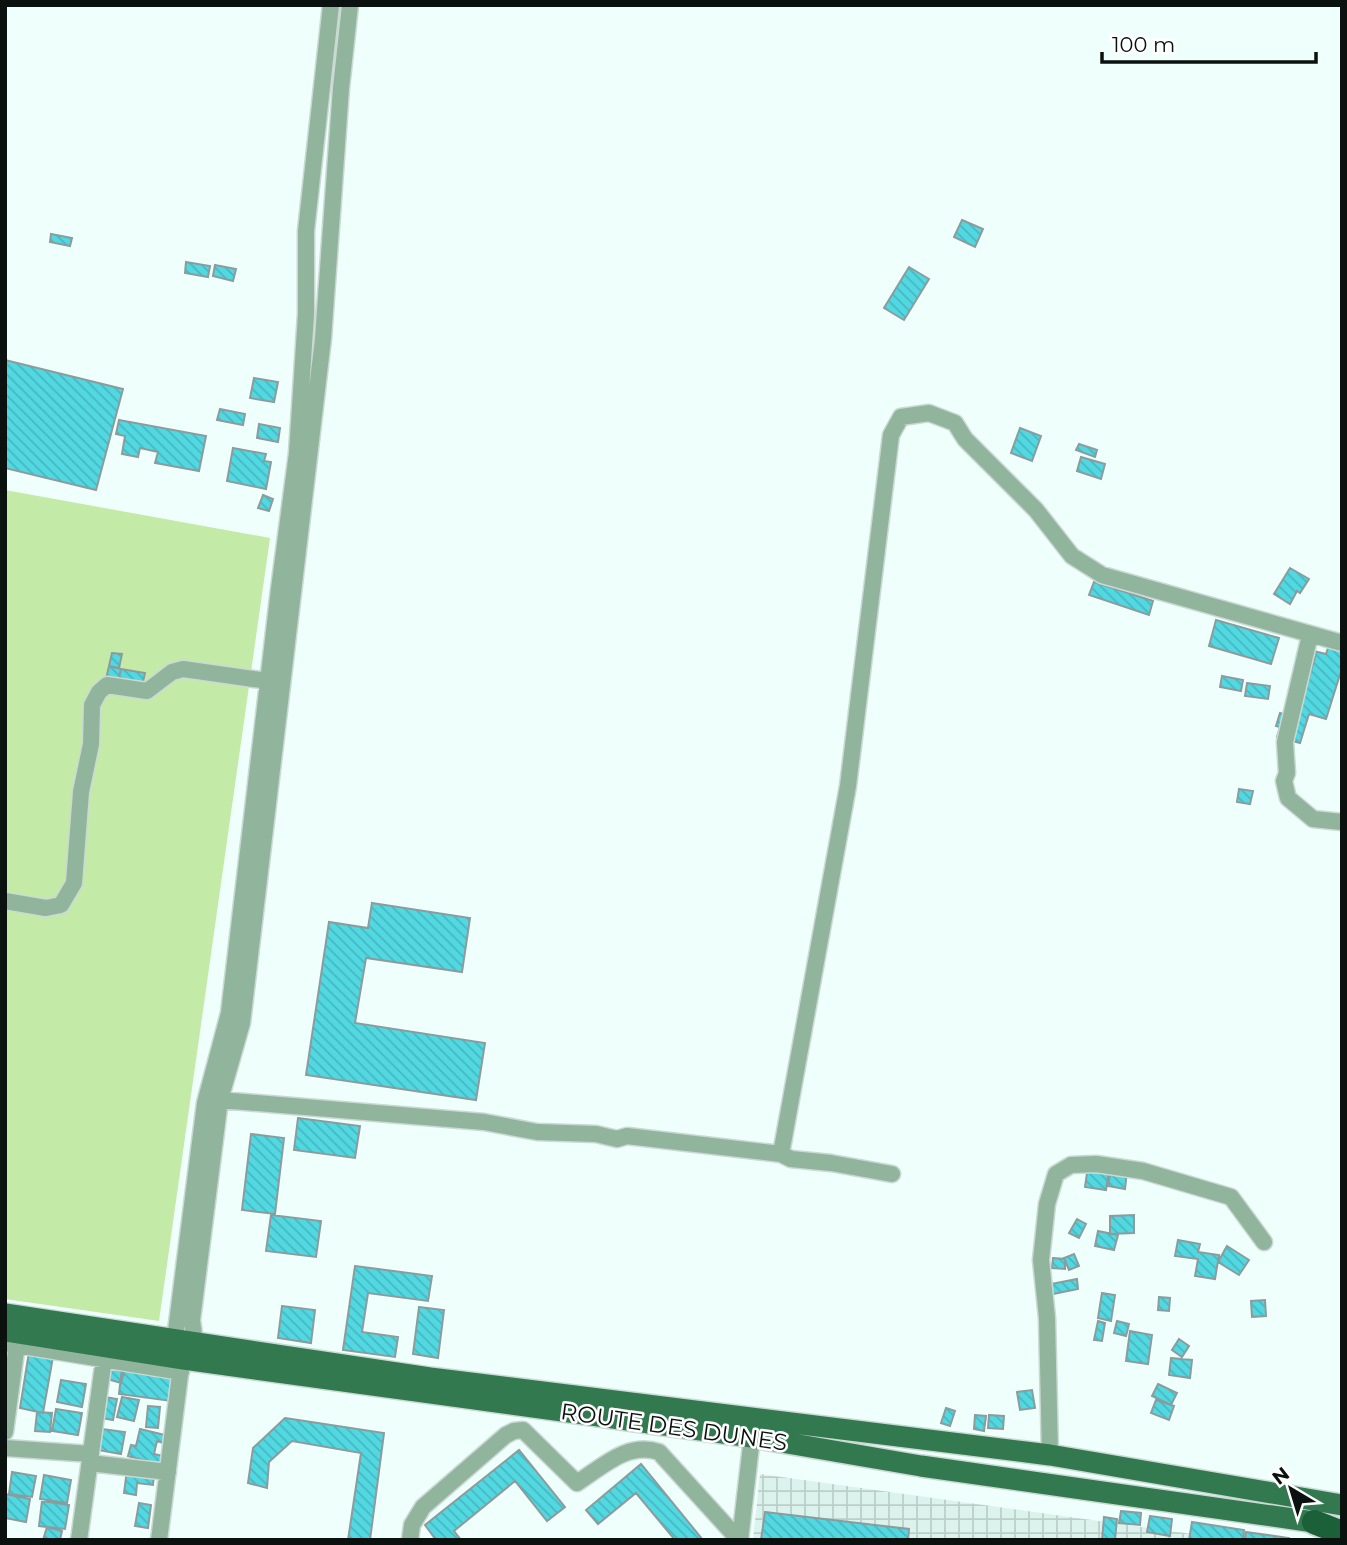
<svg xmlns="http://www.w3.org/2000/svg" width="1347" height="1545" font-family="Montserrat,sans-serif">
  <defs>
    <pattern id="industrial-grid" width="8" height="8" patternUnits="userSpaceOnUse" patternTransform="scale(1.75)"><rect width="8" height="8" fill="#dbf3ec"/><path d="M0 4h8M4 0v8" fill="none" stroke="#bbcfc9"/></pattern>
    <pattern id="building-back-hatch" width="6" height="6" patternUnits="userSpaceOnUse" patternTransform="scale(1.75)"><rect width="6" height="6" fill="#52d8e1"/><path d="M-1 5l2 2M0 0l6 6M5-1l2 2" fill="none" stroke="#46b8c0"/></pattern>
  </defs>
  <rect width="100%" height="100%" fill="#effffb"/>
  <path fill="url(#industrial-grid)" d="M 760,1474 L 1236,1540 L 753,1540 Z"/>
  <path fill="#c4eaa7" d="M 5,490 L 270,538 L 159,1321 L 5,1299 Z"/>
  <path fill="url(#building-back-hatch)" stroke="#8c9c9d" stroke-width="2" d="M 962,220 L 983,229 L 975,247 L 954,237 Z
    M 51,234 L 72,238 L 70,246 L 50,242 Z
    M 186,262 L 210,266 L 208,277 L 185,273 Z
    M 215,265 L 236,269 L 233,281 L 213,276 Z
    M 909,267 L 929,279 L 904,320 L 884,308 Z
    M 5,360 L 123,389 L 96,490 L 5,468 Z
    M 254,378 L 278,382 L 274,402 L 250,398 Z
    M 220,409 L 245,414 L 243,425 L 217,420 Z
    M 119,420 L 206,436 L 199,471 L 155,463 L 158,452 L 140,448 L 138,457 L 122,454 L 125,436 L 116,434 Z
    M 259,424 L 280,428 L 278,442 L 257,438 Z
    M 1020,428 L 1041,436 L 1032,461 L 1011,453 Z
    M 1079,444 L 1097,450 L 1095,457 L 1076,450 Z
    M 233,448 L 266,454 L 264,461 L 271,462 L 266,489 L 227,481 Z
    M 1081,457 L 1105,464 L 1101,479 L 1077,471 Z
    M 263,495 L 273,499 L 269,511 L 258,508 Z
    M 1290,568 L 1309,579 L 1300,593 L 1297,591 L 1290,604 L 1274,594 Z
    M 1094,582 L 1153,601 L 1149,615 L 1089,595 Z
    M 1216,620 L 1279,638 L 1271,664 L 1209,646 Z
    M 1329,645 L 1342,648 L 1342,668 L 1326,719 L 1309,714 L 1300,743 L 1277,737 L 1280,727 L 1276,726 L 1280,713 L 1297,718 L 1315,657 L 1307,655 L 1309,650 L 1326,654 Z
    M 112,653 L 122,654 L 119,668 L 109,666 Z
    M 109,666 L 121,669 L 118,682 L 106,679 Z
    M 121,669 L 145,673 L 142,686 L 118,682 Z
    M 1222,676 L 1243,680 L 1241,691 L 1220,687 Z
    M 1247,683 L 1270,686 L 1268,699 L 1245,696 Z
    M 1239,789 L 1253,791 L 1250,804 L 1237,802 Z
    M 372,903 L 470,918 L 462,972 L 366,958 L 355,1023 L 485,1043 L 476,1100 L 306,1075 L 329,922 L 368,928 Z
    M 298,1118 L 360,1126 L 355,1158 L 294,1150 Z
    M 251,1134 L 284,1138 L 275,1214 L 242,1210 Z
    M 1088,1166 L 1109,1170 L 1106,1190 L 1085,1187 Z
    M 1111,1169 L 1127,1171 L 1125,1189 L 1108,1186 Z
    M 271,1215 L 321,1221 L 316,1257 L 266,1251 Z
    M 1134,1215 L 1134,1233 L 1110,1234 L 1110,1216 Z
    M 1077,1219 L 1086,1224 L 1079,1238 L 1069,1233 Z
    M 1098,1231 L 1118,1235 L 1114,1250 L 1095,1246 Z
    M 1178,1240 L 1200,1244 L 1198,1252 L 1219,1255 L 1215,1279 L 1195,1276 L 1198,1259 L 1175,1256 Z
    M 1227,1246 L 1249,1260 L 1239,1275 L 1218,1262 Z
    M 1074,1254 L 1079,1266 L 1069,1270 L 1064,1258 Z
    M 1053,1258 L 1065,1259 L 1065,1269 L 1052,1268 Z
    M 355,1266 L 432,1276 L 428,1301 L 368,1293 L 362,1332 L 398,1337 L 395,1357 L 343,1350 Z
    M 1077,1279 L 1078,1289 L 1053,1294 L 1051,1284 Z
    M 1102,1293 L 1115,1295 L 1111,1321 L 1098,1318 Z
    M 1159,1297 L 1170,1298 L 1169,1311 L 1158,1310 Z
    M 1265,1300 L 1266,1316 L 1252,1317 L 1251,1301 Z
    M 282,1306 L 315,1310 L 311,1343 L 278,1338 Z
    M 419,1307 L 444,1310 L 438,1358 L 413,1354 Z
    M 1098,1321 L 1105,1323 L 1102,1341 L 1094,1340 Z
    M 1117,1321 L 1129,1324 L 1126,1336 L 1114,1333 Z
    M 1130,1331 L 1152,1335 L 1148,1364 L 1126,1361 Z
    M 1179,1339 L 1189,1346 L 1182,1357 L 1172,1350 Z
    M 29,1352 L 53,1357 L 43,1413 L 20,1408 Z
    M 1171,1358 L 1192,1360 L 1190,1378 L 1169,1375 Z
    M 109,1360 L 126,1365 L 121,1383 L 104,1378 Z
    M 122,1368 L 175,1375 L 171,1401 L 119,1394 Z
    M 61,1380 L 86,1384 L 82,1407 L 57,1402 Z
    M 1158,1384 L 1177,1393 L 1171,1405 L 1152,1396 Z
    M 1032,1390 L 1035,1408 L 1020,1410 L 1017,1392 Z
    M 105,1397 L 117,1399 L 113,1420 L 101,1418 Z
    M 122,1397 L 139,1400 L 134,1421 L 117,1417 Z
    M 1156,1400 L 1174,1406 L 1169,1420 L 1151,1413 Z
    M 148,1406 L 160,1407 L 158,1428 L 146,1427 Z
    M 946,1408 L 955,1411 L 950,1426 L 941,1423 Z
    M 56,1409 L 82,1413 L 78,1435 L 52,1431 Z
    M 37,1412 L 52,1413 L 50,1432 L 35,1431 Z
    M 975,1415 L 986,1416 L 984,1431 L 974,1429 Z
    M 989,1415 L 1004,1416 L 1003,1429 L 988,1428 Z
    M 285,1418 L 384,1433 L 370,1540 L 348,1540 L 361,1453 L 292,1441 L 269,1462 L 267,1488 L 248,1483 L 253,1448 Z
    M 102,1429 L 125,1432 L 121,1454 L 98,1450 Z
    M 140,1429 L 165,1435 L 163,1443 L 157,1441 L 154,1454 L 163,1456 L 161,1465 L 128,1456 L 131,1445 L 136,1446 Z
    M 519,1450 L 565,1507 L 547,1521 L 515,1481 L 454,1531 L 461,1540 L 436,1540 L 425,1525 Z
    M 641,1464 L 703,1540 L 675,1540 L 636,1493 L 598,1524 L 586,1510 Z
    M 127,1470 L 154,1474 L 153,1485 L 137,1483 L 136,1495 L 124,1493 Z
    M 12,1472 L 36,1476 L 32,1497 L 9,1494 Z
    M 44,1475 L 71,1480 L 67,1503 L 40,1499 Z
    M 5,1494 L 30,1499 L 26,1522 L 5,1518 Z
    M 42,1501 L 69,1505 L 65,1529 L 39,1526 Z
    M 139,1503 L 151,1505 L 148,1528 L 135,1526 Z
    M 1121,1511 L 1141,1513 L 1140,1525 L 1119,1523 Z
    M 765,1512 L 909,1529 L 908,1540 L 761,1540 Z
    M 1150,1516 L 1172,1519 L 1170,1536 L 1147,1532 Z
    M 1104,1517 L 1117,1519 L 1115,1540 L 1102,1540 Z
    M 1192,1522 L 1244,1530 L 1243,1540 L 1189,1540 Z
    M 47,1527 L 62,1531 L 60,1540 L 43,1540 Z
    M 1246,1532 L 1289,1538 L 1289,1540 L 1245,1540 Z"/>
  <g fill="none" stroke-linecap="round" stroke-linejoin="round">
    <defs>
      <path id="minor" d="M 1310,635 L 1285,742 L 1287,773 L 1284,781 L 1288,798 L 1313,819 L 1342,822
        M 5,901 L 46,908 L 61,905 L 74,883 L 81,792 L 91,744 L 92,705 L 99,692 L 107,685 L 147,691 L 172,672 L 183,669 L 268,681
        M 220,1100 L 484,1122 L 537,1132 L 596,1134 L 617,1139 L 627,1136 L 781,1154 L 791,1159 L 831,1163 L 892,1174
        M 781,1154 L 848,786 L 891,435 L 901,417 L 929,413 L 955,423 L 965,439 L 1036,510 L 1072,556 L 1102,575 L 1342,643
        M 175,1339 L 205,1103 L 229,1013 L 279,589 L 297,453 L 306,314 L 306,231 L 331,5
        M 195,1342 L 192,1320 L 220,1100 L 242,1023 L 323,339 L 341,88 L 350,5
        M 5,1343 L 181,1372
        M 5,1432 L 17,1344
        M 5,1448 L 91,1454
        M 1050,1455 L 1047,1318 L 1041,1260 L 1047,1204 L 1056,1174 L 1071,1165 L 1096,1164 L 1143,1171 L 1231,1197 L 1264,1242
        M 90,1463 L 168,1472
        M 79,1540 L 104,1358
        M 159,1540 L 182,1359
        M 410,1540 L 412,1525 L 423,1507 L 506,1435 L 514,1431 L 523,1430 L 577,1483 C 602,1467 628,1441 659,1452 L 739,1540
        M 740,1540 L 752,1437"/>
      <path id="major" d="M 5,1314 L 430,1378 L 1050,1455 L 1342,1505
        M 5,1331 L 182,1359 L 752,1437 L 921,1466 L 1314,1522"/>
      <path id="highway" d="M 1314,1522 L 1342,1533"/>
    </defs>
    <use href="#minor" stroke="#cbd9d5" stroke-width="19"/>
    <use href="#major" stroke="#cbd9d5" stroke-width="24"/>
    <use href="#highway" stroke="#cbd9d5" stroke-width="28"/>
    <use href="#minor" stroke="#91b59c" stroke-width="16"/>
    <use href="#major" stroke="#32794f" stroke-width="21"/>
    <use href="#highway" stroke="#1c603a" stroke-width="24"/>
  </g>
  <g text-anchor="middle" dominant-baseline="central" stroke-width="5" stroke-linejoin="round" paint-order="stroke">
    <g font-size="23" fill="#0b110f" stroke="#fff">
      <text transform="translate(674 1427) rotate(8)">ROUTE DES DUNES</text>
    </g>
  </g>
  <rect width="1347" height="1545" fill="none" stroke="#0b110f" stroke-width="14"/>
  <g transform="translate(1291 1489) rotate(322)" stroke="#ffffff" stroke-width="5" paint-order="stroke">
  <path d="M0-5L12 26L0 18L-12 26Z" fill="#0b110f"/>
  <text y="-10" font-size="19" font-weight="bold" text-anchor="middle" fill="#0b110f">N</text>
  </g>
  <path d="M1102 52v10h214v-10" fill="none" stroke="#0b110f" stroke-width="3.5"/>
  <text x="1112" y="52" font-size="21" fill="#0b110f" stroke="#ffffff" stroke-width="5" paint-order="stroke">100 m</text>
</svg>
